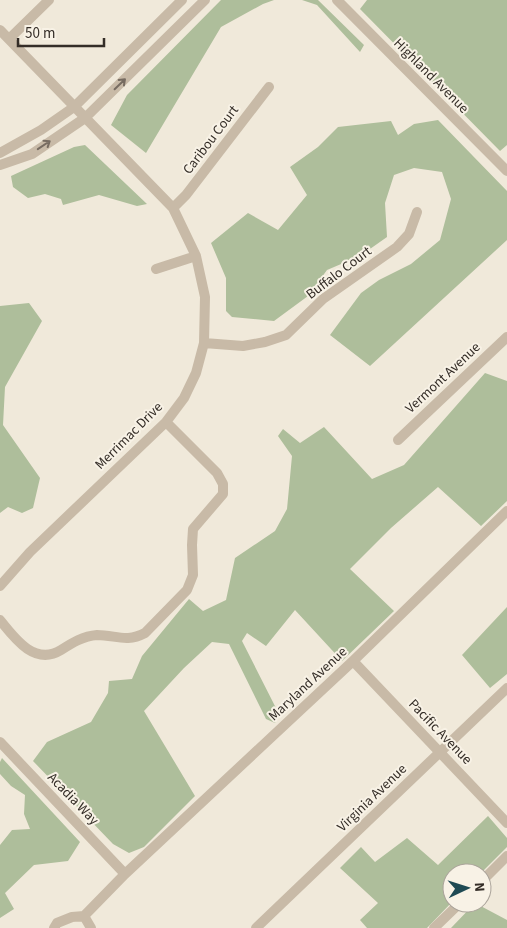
<svg xmlns="http://www.w3.org/2000/svg" width="507" height="928" font-family="'Source Sans 3',sans-serif">
  <rect width="100%" height="100%" fill="#f0e9da"/>
  <path fill="#aebe9b" d="M 221,0 L 274,0 L 263,4 L 221,27 L 146,153 L 111,125 L 127,95 Z
    M 302,0 L 318,0 L 364,45 L 360,52 L 317,5 Z
    M 367,0 L 507,0 L 507,145 L 500,151 L 360,9 Z
    M 438,120 L 507,191 L 507,240 L 370,366 L 330,335 L 361,293 L 379,280 L 411,264 L 440,240 L 451,199 L 442,172 L 414,168 L 394,175 L 385,203 L 387,237 L 360,256 L 327,270 L 308,296 L 274,321 L 232,317 L 226,311 L 226,278 L 211,243 L 248,213 L 278,230 L 307,195 L 290,167 L 318,147 L 338,127 L 391,121 L 398,135 L 414,124 Z
    M 85,145 L 147,204 L 137,206 L 99,195 L 63,205 L 61,199 L 45,194 L 28,198 L 13,187 L 11,176 L 74,147 Z
    M 29,303 L 42,321 L 5,387 L 3,425 L 40,478 L 33,508 L 22,513 L 8,507 L 0,513 L 0,306 Z
    M 485,373 L 507,381 L 507,501 L 481,526 L 438,487 L 391,528 L 350,569 L 394,611 L 342,661 L 295,610 L 266,646 L 247,633 L 242,641 L 279,714 L 275,723 L 266,719 L 229,644 L 212,642 L 184,668 L 144,711 L 195,796 L 144,847 L 129,853 L 113,844 L 33,761 L 47,742 L 91,722 L 108,693 L 109,681 L 132,679 L 142,656 L 189,599 L 203,611 L 226,600 L 235,558 L 275,531 L 287,509 L 292,456 L 278,436 L 283,429 L 300,443 L 324,427 L 372,479 L 404,465 Z
    M 507,607 L 507,674 L 490,688 L 462,655 Z
    M 2,758 L 80,842 L 68,861 L 34,865 L 5,893 L 14,909 L 0,918 L 0,845 L 12,830 L 30,829 L 24,814 L 25,795 L 11,786 L 0,774 L 0,762 Z
    M 488,816 L 507,838 L 507,847 L 481,873 L 452,873 L 452,902 L 427,928 L 367,928 L 360,920 L 378,903 L 340,868 L 361,847 L 375,862 L 407,838 L 438,865 Z
    M 475,903 L 507,920 L 507,928 L 451,928 Z"/>
  <g fill="none" stroke-linecap="round" stroke-linejoin="round">
    <path stroke="#c8baa7" stroke-width="10" d="M 337,0 L 507,171
      M 0,30 L 173,208 L 196,256 L 205,297 L 204,343 L 196,373 L 184,398 L 166,422 L 30,552 L 0,586
      M 9,39 L 49,0
      M 0,153 L 41,130 L 74,107 L 182,0
      M 0,165 L 32,154 L 85,118 L 205,0
      M 173,208 L 186,195 L 269,87
      M 156,269 L 196,256
      M 204,343 L 243,346 L 265,342 L 286,335 L 323,299 L 397,247 L 409,234 L 417,212
      M 398,440 L 507,337
      M 0,620 C 15,639 35,666 61,650 C 72,643 83,636 97,635 C 116,635 126,643 145,633 L 187,590 L 193,575 L 192,545 L 193,529 L 223,494 L 223,484 L 217,473 L 166,422
      M 353,661 L 507,823
      M 0,742 L 125,874
      M 482,881 L 507,856
      M 84,916 L 125,874 L 353,661 L 507,511
      M 54,928 L 57,923 L 72,917 L 84,916 L 91,928
      M 256,928 L 507,688
      M 434,928 L 460,903"/>
  </g>
  <defs><path id="oneway-shaft" d="M-6 0H5M1.5-3L5.5 0L1.5 3" fill="none" stroke-width="1.6" stroke-linecap="round" stroke-linejoin="round" transform="scale(1.25)"/></defs>
  <g stroke="#776c61">
    <use href="#oneway-shaft" transform="translate(120 84) rotate(-44)"/>
    <use href="#oneway-shaft" transform="translate(44 145) rotate(-34)"/>
  </g>
  <g text-anchor="middle" dominant-baseline="central" stroke-width="4" stroke-linejoin="round" paint-order="stroke">
    <g font-size="14" fill="#342d27" stroke="#f8f2e6">
      <text transform="translate(431 76) rotate(45)">Highland Avenue</text>
      <text transform="translate(211 140) rotate(-53)">Caribou Court</text>
      <text transform="translate(339 273) rotate(-37)">Buffalo Court</text>
      <text transform="translate(443 378) rotate(-43)">Vermont Avenue</text>
      <text transform="translate(129 436) rotate(-45)">Merrimac Drive</text>
      <text transform="translate(308 684) rotate(-43)">Maryland Avenue</text>
      <text transform="translate(440 732) rotate(46)">Pacific Avenue</text>
      <text transform="translate(372 798) rotate(-44)">Virginia Avenue</text>
      <text transform="translate(73 799) rotate(46)">Acadia Way</text>
    </g>
  </g>
  <g transform="translate(467 888) rotate(86)"><circle r="24" fill="#f8f2e6" stroke="#aaa39a"/>
  <path d="M0-4L9 19L0 12L-9 19Z" fill="#1f4a54"/>
  <text y="-8" font-size="14" font-weight="bold" text-anchor="middle" fill="#342d27">N</text>
  </g>
  <path d="M18 38v8h86v-8" fill="none" stroke="#342d27" stroke-width="2.5"/>
  <text x="25" y="38" font-size="15" fill="#342d27" stroke="#f8f2e6" stroke-width="4" paint-order="stroke">50 m</text>
</svg>
